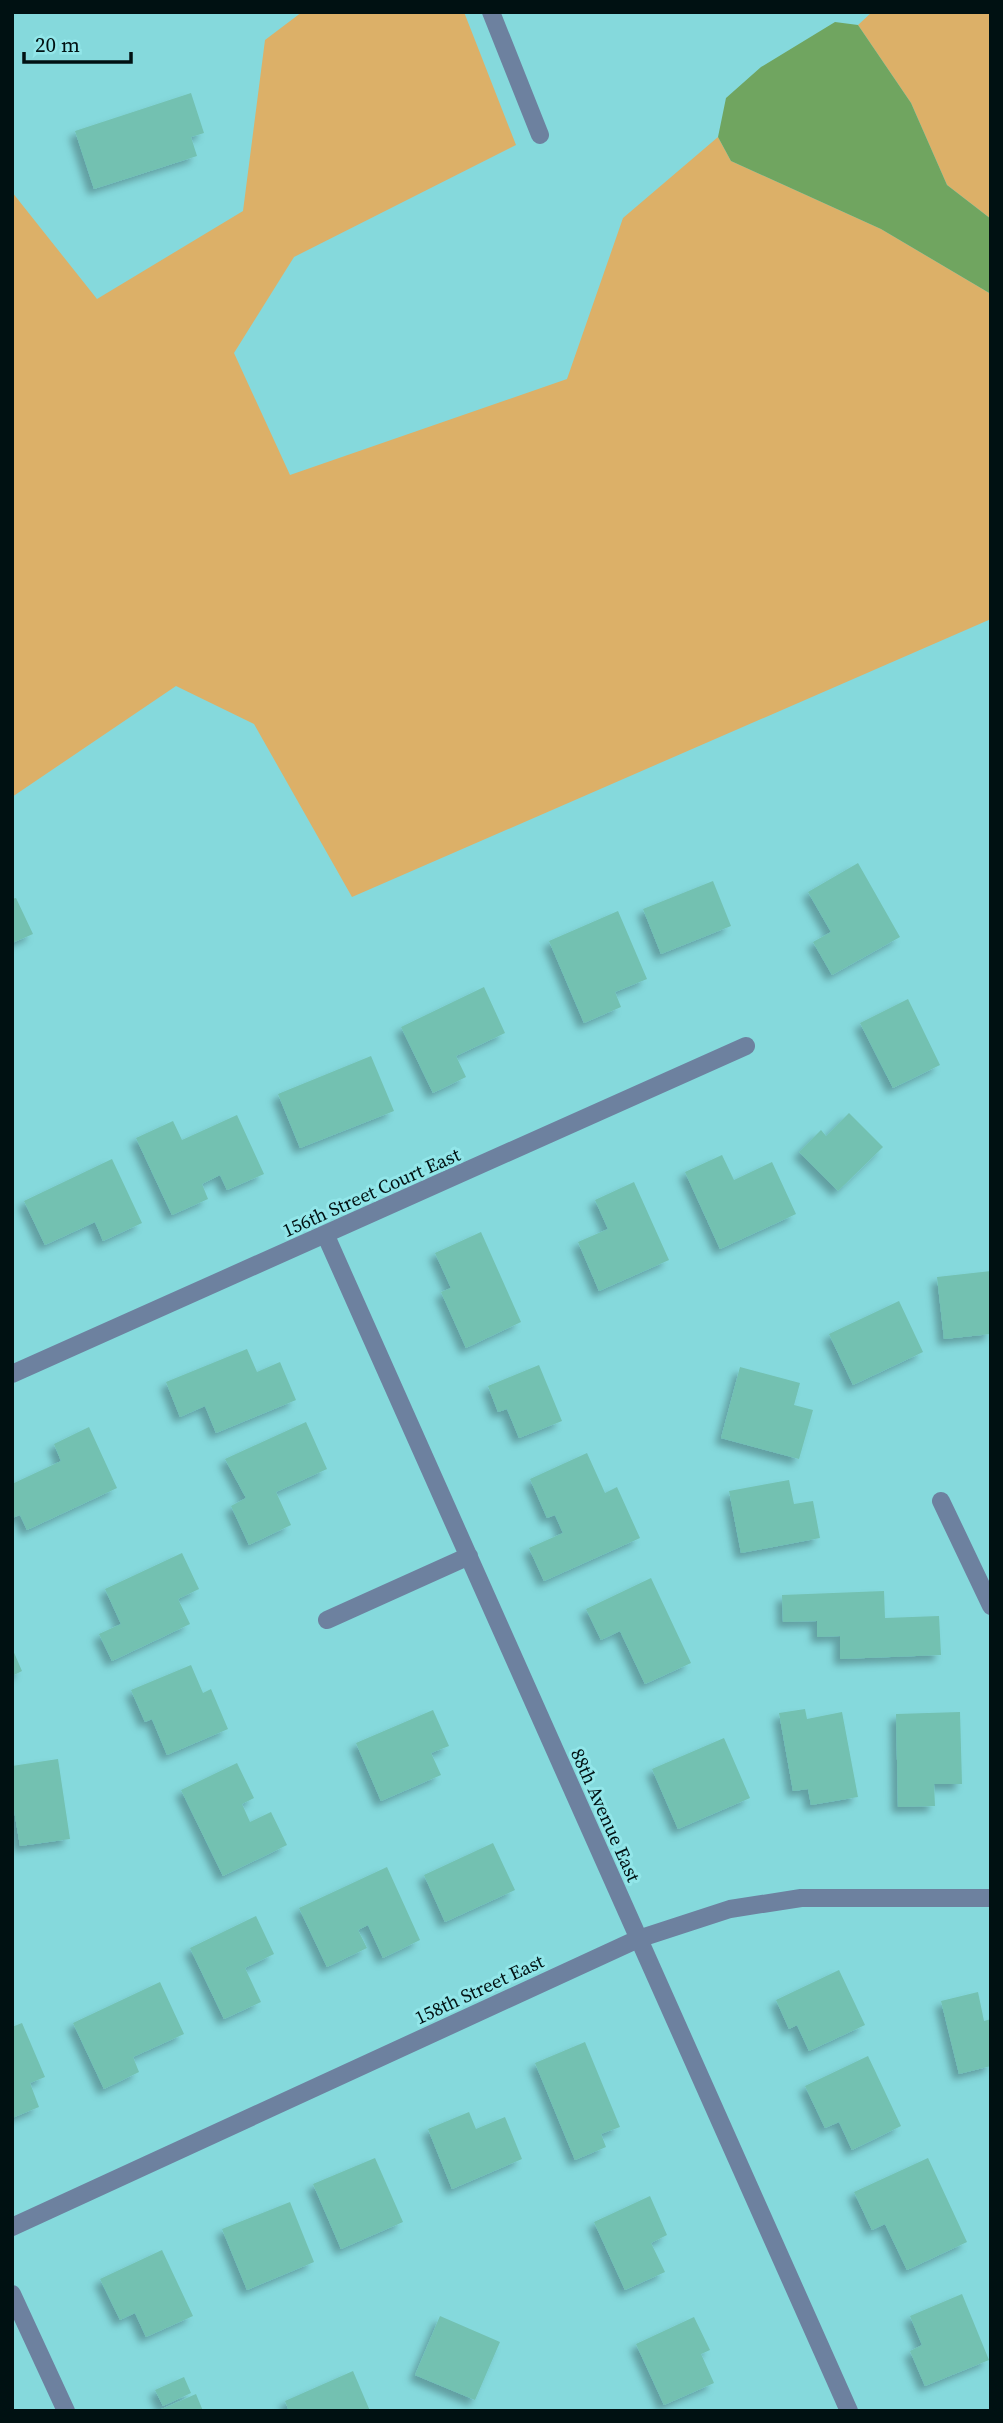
<svg xmlns="http://www.w3.org/2000/svg" width="1003" height="2423" font-family="'Source Serif 4',serif">
  <defs>
    <filter id="shadow"><feDropShadow dx="-6" dy="6" stdDeviation="3.5" flood-color="#0004"/></filter>
  </defs>
  <rect width="100%" height="100%" fill="#85d9dc"/>
  <path fill="#dcb068" d="M 302,12 L 464,12 L 516,145 L 294,257 L 234,353 L 290,475 L 567,379 L 623,218 L 718,137 L 731,161 L 881,229 L 991,294 L 991,619 L 352,897 L 254,724 L 176,686 L 12,797 L 12,192 L 97,299 L 243,211 L 265,40 Z
    M 872,12 L 991,12 L 991,219 L 947,185 L 911,103 L 858,25 Z"/>
  <path fill="#70a560" d="M 835,22 L 858,25 L 911,103 L 947,185 L 991,219 L 991,294 L 881,229 L 731,161 L 718,137 L 726,98 L 761,67 Z"/>
  <path fill="#73c1b1" filter="url(#shadow)" d="M 191,93 L 204,133 L 191,137 L 197,156 L 94,189 L 75,131 Z
    M 858,863 L 900,937 L 832,975 L 813,942 L 831,932 L 808,892 Z
    M 713,881 L 731,926 L 661,954 L 643,909 Z
    M 16,898 L 33,934 L 12,943 L 12,899 Z
    M 618,911 L 647,979 L 615,992 L 621,1007 L 584,1023 L 549,941 Z
    M 484,987 L 505,1033 L 456,1056 L 466,1077 L 433,1093 L 401,1027 Z
    M 908,999 L 940,1065 L 893,1088 L 860,1023 Z
    M 371,1056 L 394,1111 L 300,1148 L 278,1094 Z
    M 849,1113 L 883,1147 L 838,1191 L 799,1152 L 821,1130 L 826,1136 Z
    M 237,1115 L 264,1174 L 227,1190 L 220,1175 L 202,1184 L 208,1199 L 172,1215 L 136,1138 L 173,1121 L 182,1140 Z
    M 722,1155 L 734,1180 L 772,1162 L 796,1214 L 720,1249 L 685,1172 Z
    M 112,1159 L 142,1223 L 103,1241 L 95,1222 L 45,1245 L 24,1201 Z
    M 634,1182 L 669,1260 L 599,1291 L 578,1242 L 608,1229 L 595,1200 Z
    M 481,1232 L 521,1322 L 466,1348 L 441,1292 L 451,1288 L 435,1253 Z
    M 991,1271 L 991,1334 L 944,1339 L 937,1277 Z
    M 899,1301 L 923,1352 L 853,1385 L 829,1334 Z
    M 247,1349 L 257,1372 L 280,1362 L 296,1400 L 216,1433 L 205,1406 L 180,1417 L 166,1382 Z
    M 539,1365 L 562,1421 L 519,1438 L 507,1409 L 498,1412 L 488,1386 Z
    M 740,1367 L 800,1383 L 794,1405 L 813,1410 L 799,1459 L 721,1438 Z
    M 306,1422 L 327,1469 L 276,1492 L 291,1525 L 249,1545 L 231,1506 L 246,1498 L 225,1459 Z
    M 89,1427 L 117,1488 L 27,1530 L 20,1515 L 12,1518 L 12,1484 L 61,1461 L 54,1444 Z
    M 587,1453 L 605,1493 L 617,1487 L 640,1538 L 544,1581 L 529,1548 L 563,1533 L 555,1515 L 547,1518 L 530,1479 Z
    M 789,1480 L 794,1504 L 813,1501 L 820,1538 L 741,1553 L 729,1491 Z
    M 182,1553 L 199,1589 L 178,1599 L 190,1624 L 112,1661 L 99,1634 L 121,1624 L 105,1589 Z
    M 651,1578 L 691,1663 L 645,1684 L 620,1631 L 601,1640 L 586,1609 Z
    M 884,1591 L 885,1618 L 939,1616 L 941,1655 L 840,1659 L 840,1636 L 817,1637 L 817,1621 L 783,1622 L 782,1595 Z
    M 12,1648 L 22,1671 L 12,1676 Z
    M 191,1665 L 203,1693 L 211,1689 L 228,1729 L 167,1755 L 152,1719 L 145,1722 L 131,1690 Z
    M 805,1709 L 807,1719 L 842,1712 L 858,1797 L 811,1805 L 808,1789 L 793,1791 L 779,1713 Z
    M 433,1710 L 449,1746 L 431,1753 L 441,1775 L 381,1801 L 356,1743 Z
    M 960,1712 L 962,1784 L 934,1784 L 935,1806 L 898,1807 L 896,1714 Z
    M 724,1738 L 750,1798 L 678,1829 L 652,1769 Z
    M 58,1759 L 70,1839 L 20,1846 L 12,1798 L 12,1766 Z
    M 237,1763 L 254,1798 L 242,1804 L 250,1822 L 271,1812 L 287,1845 L 223,1876 L 181,1790 Z
    M 493,1843 L 515,1890 L 445,1922 L 424,1875 Z
    M 387,1867 L 420,1940 L 383,1958 L 368,1925 L 358,1930 L 367,1948 L 327,1967 L 299,1908 Z
    M 256,1916 L 274,1954 L 245,1968 L 261,2002 L 224,2019 L 190,1948 Z
    M 839,1970 L 865,2025 L 809,2051 L 797,2025 L 789,2029 L 776,2000 Z
    M 160,1982 L 184,2034 L 133,2057 L 139,2072 L 104,2089 L 73,2023 Z
    M 978,1992 L 984,2021 L 991,2019 L 991,2066 L 959,2074 L 941,2001 Z
    M 22,2023 L 45,2077 L 30,2083 L 39,2107 L 12,2118 L 12,2027 Z
    M 585,2042 L 620,2127 L 601,2134 L 606,2147 L 575,2160 L 535,2063 Z
    M 868,2056 L 901,2126 L 852,2150 L 839,2122 L 825,2128 L 805,2086 Z
    M 469,2112 L 476,2129 L 505,2117 L 522,2159 L 452,2189 L 428,2129 Z
    M 375,2158 L 403,2222 L 341,2249 L 313,2184 Z
    M 928,2158 L 967,2242 L 907,2270 L 885,2224 L 872,2230 L 854,2192 Z
    M 650,2196 L 667,2235 L 651,2243 L 665,2272 L 625,2290 L 594,2222 Z
    M 290,2202 L 314,2262 L 247,2290 L 222,2229 Z
    M 162,2250 L 193,2316 L 146,2337 L 135,2313 L 120,2320 L 100,2279 Z
    M 962,2294 L 989,2360 L 925,2386 L 910,2351 L 922,2345 L 910,2316 Z
    M 440,2316 L 500,2342 L 475,2400 L 415,2375 Z
    M 694,2317 L 710,2350 L 701,2354 L 714,2383 L 664,2405 L 636,2344 Z
    M 353,2371 L 370,2411 L 289,2411 L 285,2401 Z
    M 184,2377 L 191,2393 L 163,2406 L 155,2390 Z
    M 196,2394 L 203,2411 L 157,2411 Z"/>
  <g fill="none" stroke-linecap="round" stroke-linejoin="round">
    <path stroke="#6d819f" stroke-width="18" d="M 491,12 L 540,135
      M 326,1236 L 849,2411
      M 12,1374 L 746,1046
      M 941,1501 L 991,1606
      M 327,1620 L 469,1556
      M 12,2227 L 638,1939 L 730,1909 L 801,1898 L 991,1898
      M 12,2294 L 66,2411"/>
  </g>
  <g text-anchor="middle" dominant-baseline="central" stroke-width="6" stroke-linejoin="round" paint-order="stroke">
    <g font-size="19" fill="#001112" stroke="#92e6e9">
      <text transform="translate(371 1192) rotate(-24)">156th Street Court East</text>
      <text transform="translate(606 1815) rotate(66)">88th Avenue East</text>
      <text transform="translate(479 1989) rotate(-25)">158th Street East</text>
    </g>
  </g>
  <rect width="1003" height="2423" fill="none" stroke="#001112" stroke-width="28"/>
  <path d="M24 52v10h107v-10" fill="none" stroke="#001112" stroke-width="3.5"/>
  <text x="35" y="52" font-size="21" fill="#001112" stroke="#92e6e9" stroke-width="5" paint-order="stroke">20 m</text>
</svg>
